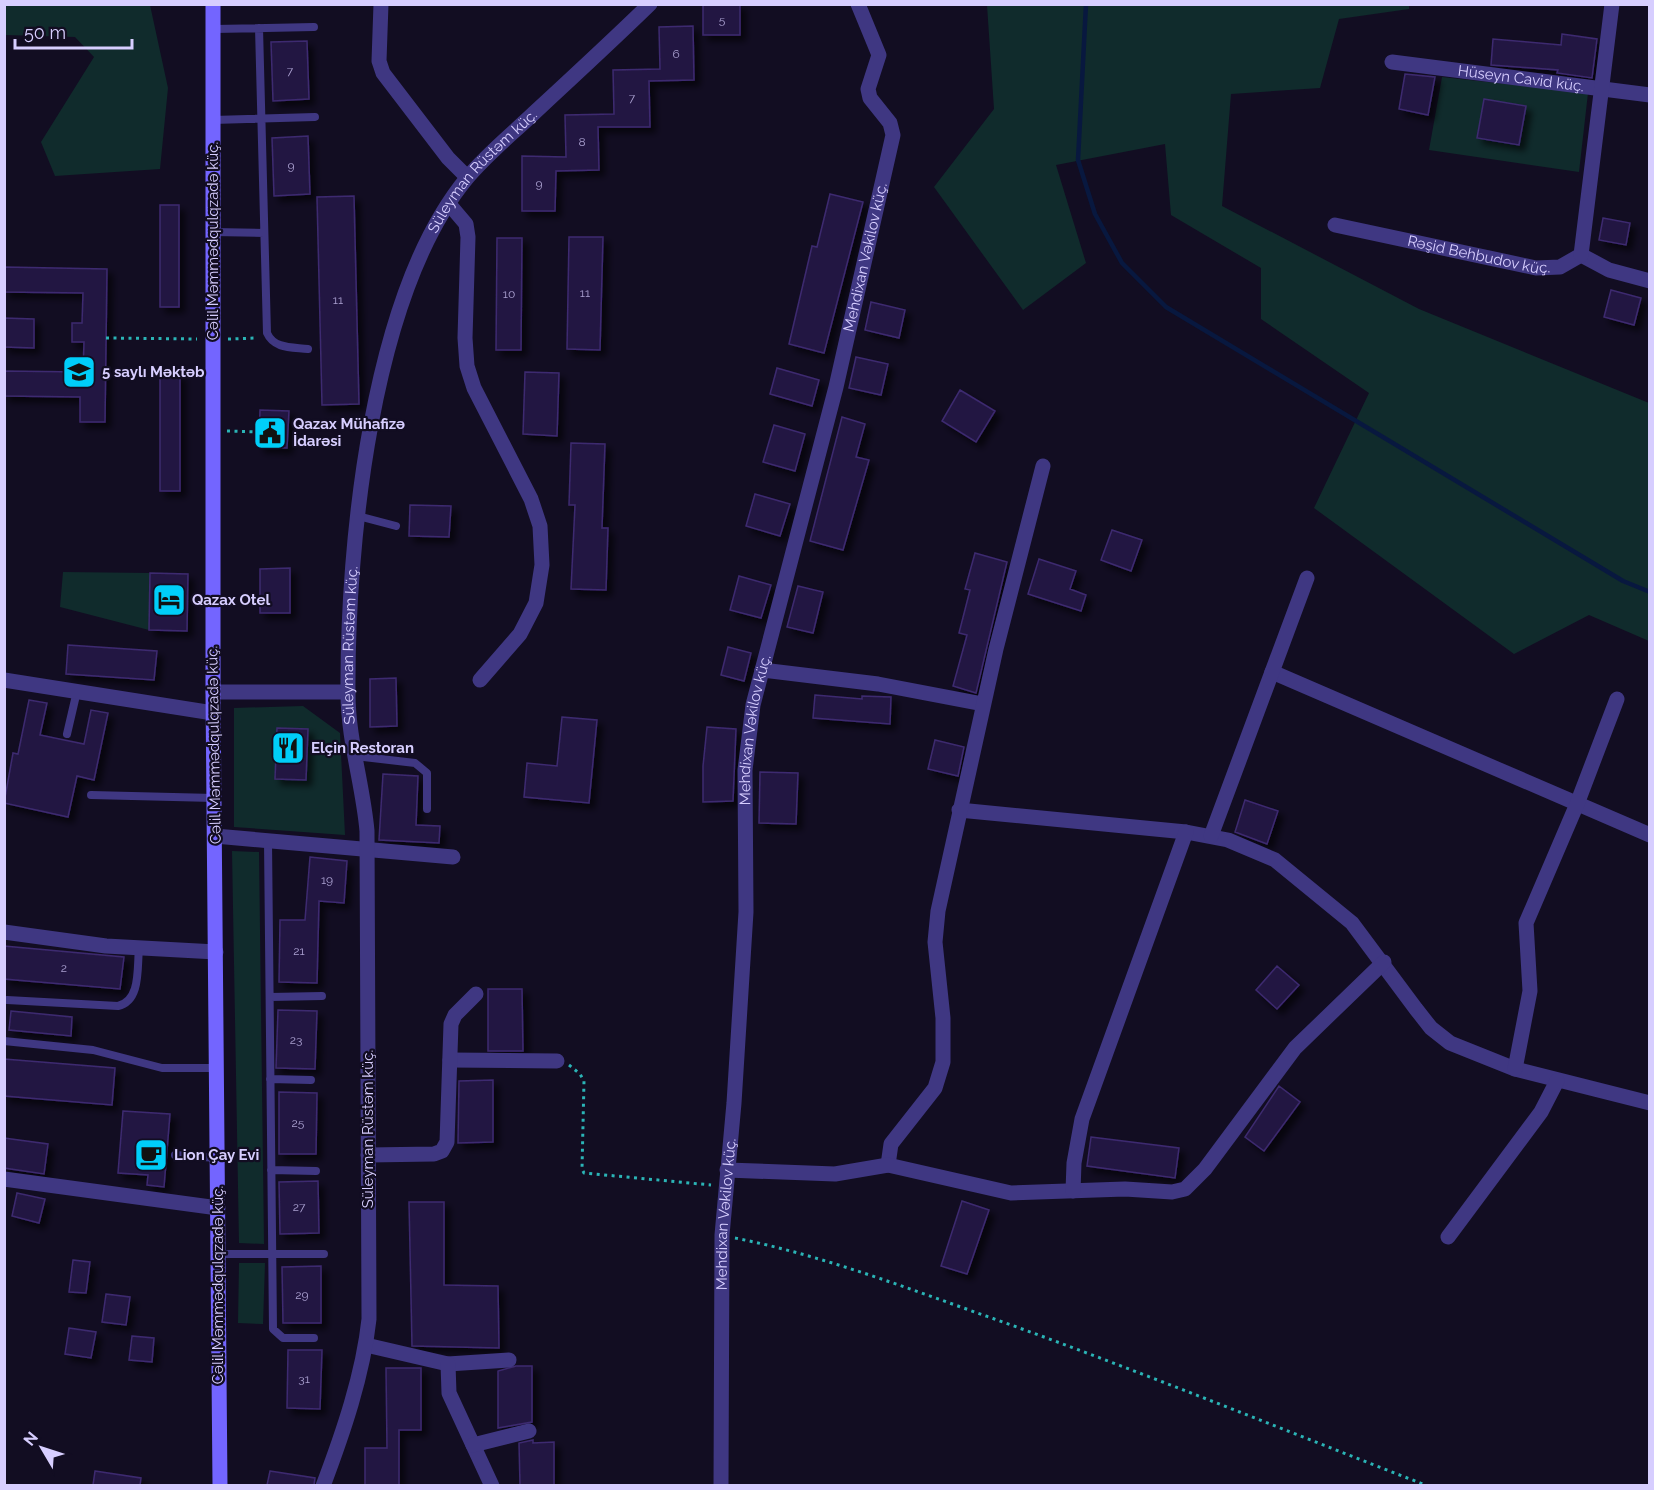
<svg xmlns="http://www.w3.org/2000/svg" width="1654" height="1490" font-family="Raleway,sans-serif">
  <defs>
    <filter id="shadow"><feDropShadow dx="5.5" dy="5.5" stdDeviation="3" flood-color="#0009"/></filter>
  </defs>
  <rect width="100%" height="100%" fill="#120d22"/>
  <path fill="#102b2c" d="M 5,4 L 150,5 L 168,88 L 160,169 L 55,176 L 41,142 L 94,57 L 75,37 L 5,35 Z
    M 987,5 L 1409,5 L 1409,9 L 1339,19 L 1320,88 L 1231,94 L 1222,206 L 1419,309 L 1649,403 L 1649,641 L 1589,615 L 1514,654 L 1314,508 L 1369,393 L 1261,319 L 1261,268 L 1171,215 L 1165,144 L 1056,165 L 1086,263 L 1023,310 L 934,187 L 994,109 Z
    M 1442,77 L 1588,93 L 1579,172 L 1429,150 Z
    M 63,572 L 150,573 L 149,630 L 60,607 Z
    M 303,706 L 340,733 L 345,835 L 234,827 L 234,708 Z
    M 232,851 L 259,852 L 264,1244 L 239,1243 Z
    M 239,1263 L 265,1263 L 263,1324 L 238,1323 Z"/>
  <g fill="none" stroke-linecap="round" stroke-linejoin="round">
    <path stroke="#08183f" stroke-width="4.5" d="M 1086,4 L 1078,160 L 1095,214 L 1122,263 L 1166,307 L 1623,581 L 1650,592"/>
  </g>
  <path fill="#241843" stroke="#3d2a70" stroke-width="1.5" filter="url(#shadow)" d="M 703,4 L 740,4 L 740,35 L 703,35 Z
    M 693,26 L 694,80 L 649,81 L 650,127 L 598,127 L 599,170 L 556,171 L 555,211 L 522,211 L 522,156 L 566,157 L 565,115 L 614,114 L 613,70 L 660,69 L 659,27 Z
    M 1562,34 L 1597,39 L 1592,78 L 1557,73 L 1558,70 L 1491,65 L 1493,39 L 1561,45 Z
    M 307,41 L 309,99 L 273,101 L 271,42 Z
    M 1405,74 L 1435,77 L 1428,115 L 1399,109 Z
    M 1484,99 L 1526,106 L 1519,145 L 1477,138 Z
    M 308,136 L 310,194 L 274,196 L 272,138 Z
    M 830,194 L 863,202 L 824,353 L 789,344 L 812,246 L 817,247 Z
    M 354,196 L 359,404 L 322,405 L 317,197 Z
    M 160,205 L 179,205 L 179,307 L 160,307 Z
    M 1603,218 L 1630,223 L 1626,245 L 1599,240 Z
    M 569,237 L 603,237 L 600,350 L 567,349 Z
    M 497,238 L 522,238 L 521,350 L 496,350 Z
    M 4,267 L 107,269 L 105,422 L 80,422 L 80,397 L 4,396 L 4,371 L 83,372 L 84,342 L 72,342 L 72,323 L 82,323 L 83,293 L 4,292 Z
    M 1611,290 L 1641,298 L 1634,325 L 1604,317 Z
    M 871,302 L 905,310 L 899,338 L 865,330 Z
    M 4,318 L 34,319 L 34,348 L 4,347 Z
    M 856,357 L 888,364 L 881,395 L 849,388 Z
    M 777,368 L 819,380 L 812,406 L 770,394 Z
    M 525,372 L 559,373 L 557,436 L 523,434 Z
    M 160,374 L 180,374 L 180,491 L 160,491 Z
    M 960,390 L 995,411 L 976,442 L 942,421 Z
    M 260,410 L 289,411 L 287,448 L 259,447 Z
    M 842,417 L 865,424 L 856,457 L 869,460 L 843,550 L 810,541 Z
    M 774,425 L 805,434 L 795,471 L 763,462 Z
    M 571,443 L 605,444 L 602,528 L 608,528 L 606,590 L 571,589 L 575,505 L 569,505 Z
    M 755,494 L 790,504 L 780,536 L 746,526 Z
    M 410,505 L 451,506 L 449,537 L 409,536 Z
    M 1112,530 L 1142,540 L 1131,571 L 1101,560 Z
    M 975,553 L 1007,562 L 976,693 L 953,686 L 967,635 L 959,633 L 970,590 L 965,589 Z
    M 1039,559 L 1076,571 L 1070,589 L 1086,595 L 1081,611 L 1028,594 Z
    M 290,568 L 290,613 L 260,613 L 260,569 Z
    M 150,573 L 188,574 L 187,631 L 149,630 Z
    M 739,576 L 771,585 L 761,618 L 730,610 Z
    M 798,586 L 823,592 L 813,633 L 787,627 Z
    M 68,645 L 157,651 L 154,680 L 66,674 Z
    M 728,647 L 751,653 L 744,681 L 721,675 Z
    M 396,678 L 397,726 L 370,727 L 370,679 Z
    M 815,695 L 862,699 L 862,696 L 891,697 L 890,724 L 813,718 Z
    M 29,700 L 47,703 L 40,735 L 84,744 L 91,710 L 108,713 L 94,780 L 77,776 L 68,817 L 4,803 L 13,753 L 18,754 Z
    M 562,717 L 597,720 L 589,803 L 524,797 L 527,763 L 557,766 Z
    M 707,727 L 736,729 L 733,801 L 703,802 L 703,766 Z
    M 277,728 L 308,729 L 306,780 L 275,779 Z
    M 935,740 L 964,747 L 958,776 L 928,769 Z
    M 760,772 L 798,773 L 796,824 L 759,823 Z
    M 383,774 L 418,776 L 416,825 L 440,826 L 439,843 L 379,840 Z
    M 1245,800 L 1278,811 L 1267,844 L 1235,832 Z
    M 310,857 L 347,861 L 344,903 L 319,901 L 317,983 L 279,982 L 280,920 L 305,920 Z
    M 4,946 L 124,957 L 120,989 L 4,979 Z
    M 1277,966 L 1299,985 L 1277,1009 L 1256,990 Z
    M 488,989 L 522,989 L 523,1051 L 488,1051 Z
    M 278,1010 L 317,1011 L 315,1069 L 276,1068 Z
    M 11,1011 L 72,1017 L 71,1036 L 9,1030 Z
    M 4,1059 L 115,1068 L 112,1105 L 4,1096 Z
    M 493,1080 L 493,1142 L 458,1143 L 459,1081 Z
    M 1279,1086 L 1300,1102 L 1264,1151 L 1245,1137 Z
    M 279,1092 L 317,1093 L 316,1154 L 279,1154 Z
    M 123,1111 L 170,1114 L 164,1187 L 147,1185 L 148,1175 L 118,1173 Z
    M 1091,1137 L 1179,1148 L 1175,1178 L 1087,1166 Z
    M 4,1138 L 48,1144 L 44,1174 L 4,1168 Z
    M 318,1181 L 319,1233 L 280,1234 L 279,1182 Z
    M 17,1193 L 45,1199 L 39,1223 L 12,1216 Z
    M 962,1201 L 989,1210 L 967,1274 L 941,1266 Z
    M 409,1202 L 444,1202 L 444,1285 L 498,1286 L 499,1348 L 412,1346 Z
    M 73,1260 L 90,1262 L 86,1293 L 69,1292 Z
    M 321,1266 L 321,1323 L 283,1323 L 282,1267 Z
    M 106,1294 L 130,1297 L 126,1325 L 102,1322 Z
    M 69,1328 L 96,1332 L 91,1358 L 65,1354 Z
    M 132,1336 L 154,1338 L 152,1362 L 129,1360 Z
    M 288,1350 L 322,1350 L 320,1409 L 287,1408 Z
    M 516,1366 L 532,1366 L 532,1422 L 498,1428 L 498,1371 Z
    M 386,1368 L 421,1368 L 421,1430 L 399,1430 L 399,1485 L 365,1485 L 365,1448 L 387,1448 Z
    M 533,1440 L 533,1443 L 554,1442 L 554,1485 L 520,1485 L 519,1443 Z
    M 95,1471 L 141,1478 L 140,1485 L 93,1485 Z
    M 270,1471 L 315,1478 L 314,1485 L 267,1485 Z"/>
  <g fill="none" stroke-linecap="round" stroke-linejoin="round">
    <path stroke="#2bb4b6" stroke-width="3" stroke-dasharray="3 4.5" stroke-linecap="butt" d="M 106,338 L 197,339
      M 228,339 L 257,338
      M 227,431 L 260,432
      M 569,1065 L 580,1074 L 584,1081 L 582,1169 L 584,1173 L 711,1185
      M 735,1238 C 821,1255 904,1287 986,1316 C 1135,1369 1281,1429 1428,1486"/>
    <path stroke="#3f3782" stroke-width="8" d="M 259,28 L 267,333 C 274,349 292,347 308,349
      M 214,29 L 314,27
      M 213,120 L 315,117
      M 213,232 L 264,233
      M 358,516 L 396,526
      M 67,734 L 77,691
      M 355,756 L 415,763 L 427,773 L 427,809
      M 91,795 L 214,798
      M 268,841 L 273,1329 L 283,1338 L 314,1338
      M 270,997 L 322,996
      M 7,1000 L 118,1006 C 141,1001 137,968 139,948
      M 4,1041 L 93,1050 L 162,1068 L 217,1068
      M 270,1079 L 311,1080
      M 175,1155 L 217,1158
      M 271,1170 L 316,1171
      M 218,1254 L 324,1254"/>
    <g stroke="#3f3782" stroke-width="15">
      <path d="M 381,4 L 379,61 L 383,73 L 448,158 L 467,177"/>
      <path id="s1" d="M 1392,62 L 1650,95"/>
      <path d="M 449,204 L 466,224 L 468,237 L 465,338 L 467,366 L 474,388 L 531,499 L 540,526 L 542,565 L 536,603 L 520,634 L 480,680"/>
      <path id="s2" d="M 1335,225 L 1536,268 L 1560,267 L 1581,255 L 1609,270 L 1650,281"/>
      <path d="M 1581,255 L 1612,4"/>
      <path d="M 762,670 L 878,684 L 983,704"/>
      <path d="M 1272,672 L 1650,835"/>
      <path d="M 4,680 L 213,713"/>
      <path d="M 213,692 L 348,692"/>
      <path d="M 959,810 L 1186,832 L 1228,840 L 1275,860 L 1352,923 L 1416,1009 L 1431,1028 L 1450,1043 L 1515,1069 L 1650,1103"/>
      <path d="M 215,836 L 453,857"/>
      <path d="M 1211,836 L 1307,578"/>
      <path d="M 4,932 L 106,946 L 216,952"/>
      <path d="M 450,1060 L 557,1061"/>
      <path d="M 1515,1069 L 1530,991 L 1526,923 L 1577,804 L 1617,699"/>
      <path d="M 368,1155 L 434,1154 L 442,1151 L 447,1142 L 451,1024 L 455,1015 L 476,994"/>
      <path d="M 888,1165 L 891,1144 L 935,1088 L 943,1062 L 943,1018 L 935,942 L 938,911 L 996,649 L 1043,466"/>
      <path d="M 727,1170 L 835,1174 L 888,1165 L 1011,1193 L 1125,1189 L 1172,1192 L 1185,1189 L 1205,1169 L 1295,1048 L 1384,962"/>
      <path d="M 4,1179 L 218,1208"/>
      <path d="M 1073,1191 L 1074,1163 L 1082,1119 L 1186,832"/>
      <path d="M 1448,1237 L 1541,1112 L 1557,1081"/>
      <path d="M 366,1345 L 448,1364 L 509,1360"/>
      <path d="M 448,1364 L 449,1393 L 492,1486"/>
      <path d="M 473,1445 L 529,1431"/>
      <path id="s3" d="M 323,1486 C 343,1433 363,1375 369,1319 L 367,831 C 363,785 348,740 348,693 C 347,545 371,294 467,178 C 487,154 512,134 534,113 C 573,77 612,41 650,4"/>
      <path id="s4" d="M 721,1486 L 722,1235 L 734,1103 L 746,912 L 745,770 L 753,705 L 836,387 L 893,135 L 890,123 L 870,98 L 868,89 L 879,55 L 858,4"/>
    </g>
    <path stroke="#7365ff" stroke-width="15" d="M 213,4 L 213,692 L 220,1486"/>
  </g>
  <defs>
    <symbol id="school-square" viewBox="-11 -11 22 22"><rect x="-9" y="-9" width="18" height="18" rx="4" fill="#00cef9" stroke="#120d22"/><path d="M0-5L7-2L0 1L-7-2ZM-4 1L0 2.5L4 1V4Q0 6-4 4Z" fill="#111"/></symbol>
    <symbol id="civic-square" viewBox="-11 -11 22 22"><rect x="-9" y="-9" width="18" height="18" rx="4" fill="#00cef9" stroke="#120d22"/><path d="M-.6-6.5H3V-4.5H.6V-3L4-1V1h2V6H-6V1h2V-1L-.6-3ZM-1.2 2.5V6h2.4V2.5Z" fill="#111"/></symbol>
    <symbol id="hotel-square" viewBox="-11 -11 22 22"><rect x="-9" y="-9" width="18" height="18" rx="4" fill="#00cef9" stroke="#120d22"/><path d="M-6-4.5h1.5V1H6V5H4.5V3h-9V5H-6ZM-4 0a1.8 1.8 0 1 1 3.6 0ZM.5 0V-2.5h3Q6-2.5 6 0Z" fill="#111"/></symbol>
    <symbol id="restaurant-square" viewBox="-11 -11 22 22"><rect x="-9" y="-9" width="18" height="18" rx="4" fill="#00cef9" stroke="#120d22"/><path d="M-5-6h1v4h1v-4h1v4h1v-4h1v5L-1.5 .5V6h-2V.5L-5-1ZM5-6V6H3V1.5H1.5Q1.5-4 5-6Z" fill="#111"/></symbol>
    <symbol id="cafe-square" viewBox="-11 -11 22 22"><rect x="-9" y="-9" width="18" height="18" rx="4" fill="#00cef9" stroke="#120d22"/><path d="M-5.5-4.5H6V0H3Q3 3.5 0 3.5H-2.5Q-5.5 3.5-5.5 0ZM3-3.2v2h1.7v-2ZM-6 4.5H4V6H-6Z" fill="#111"/></symbol>
  </defs>
  <g fill-rule="evenodd">
    <use href="#school-square" x="60" y="353" width="38" height="38"/>
    <use href="#civic-square" x="251" y="414" width="38" height="38"/>
    <use href="#hotel-square" x="150" y="581" width="38" height="38"/>
    <use href="#restaurant-square" x="269" y="729" width="38" height="38"/>
    <use href="#cafe-square" x="132" y="1136" width="38" height="38"/>
  </g>
  <g text-anchor="middle" dominant-baseline="central" stroke-width="4.5" stroke-linejoin="round" paint-order="stroke">
    <g font-size="12" fill="#aaa0d0">
      <text x="722" y="20">5</text>
      <text x="676" y="54">6</text>
      <text x="290" y="71">7</text>
      <text x="632" y="98">7</text>
      <text x="582" y="142">8</text>
      <text x="291" y="166">9</text>
      <text x="539" y="184">9</text>
      <text x="585" y="293">11</text>
      <text x="509" y="294">10</text>
      <text x="338" y="300">11</text>
      <text x="327" y="880">19</text>
      <text x="299" y="951">21</text>
      <text x="64" y="968">2</text>
      <text x="296" y="1040">23</text>
      <text x="298" y="1123">25</text>
      <text x="299" y="1207">27</text>
      <text x="302" y="1295">29</text>
      <text x="304" y="1379">31</text>
    </g>
    <g font-size="15" fill="#d7ceff" stroke="#120d22">
      <text stroke="none"><textPath href="#s1" startOffset="130">Hüseyn Cavid küç.</textPath></text>
      <text stroke="none"><textPath href="#s3" startOffset="1353">Süleyman Rüstəm küç.</textPath></text>
      <text transform="translate(213 241) rotate(-90)">Cəlil Məmmədqulqzadə küç.</text>
      <text stroke="none"><textPath href="#s2" startOffset="147">Rəşid Behbudov küç.</textPath></text>
      <text stroke="none"><textPath href="#s4" startOffset="1244">Mehdixan Vəkilov küç.</textPath></text>
      <text stroke="none"><textPath href="#s3" startOffset="849">Süleyman Rüstəm küç.</textPath></text>
      <text stroke="none"><textPath href="#s4" startOffset="758">Mehdixan Vəkilov küç.</textPath></text>
      <text transform="translate(214 745) rotate(-91)">Cəlil Məmmədqulqzadə küç.</text>
      <text transform="translate(368 1129) rotate(-90)">Süleyman Rüstəm küç.</text>
      <text stroke="none"><textPath href="#s4" startOffset="272">Mehdixan Vəkilov küç.</textPath></text>
      <text transform="translate(218 1285) rotate(-90)">Cəlil Məmmədqulqzadə küç.</text>
    </g>
    <g font-size="15" font-weight="bold" fill="#d7ceff" stroke="#120d22" text-anchor="start">
      <text x="102" y="372">5 saylı Məktəb</text>
      <text x="293" y="424">Qazax Mühafizə<tspan x="293" dy="17">İdarəsi</tspan></text>
      <text x="192" y="600">Qazax Otel</text>
      <text x="311" y="748">Elçin Restoran</text>
      <text x="174" y="1155">Lion Çay Evi</text>
    </g>
  </g>
  <rect width="1654" height="1490" fill="none" stroke="#d7ceff" stroke-width="12"/>
  <g transform="translate(42 1448) rotate(309)" stroke="#120d22" stroke-width="4.5" paint-order="stroke">
  <path d="M0-4.5L10 22L0 15L-10 22Z" fill="#d7ceff"/>
  <text y="-9" font-size="16" font-weight="bold" text-anchor="middle" fill="#d7ceff">N</text>
  </g>
  <path d="M15 39v9h117v-9" fill="none" stroke="#d7ceff" stroke-width="3"/>
  <text x="24" y="39" font-size="18" fill="#d7ceff" stroke="#120d22" stroke-width="4.5" paint-order="stroke">50 m</text>
</svg>
